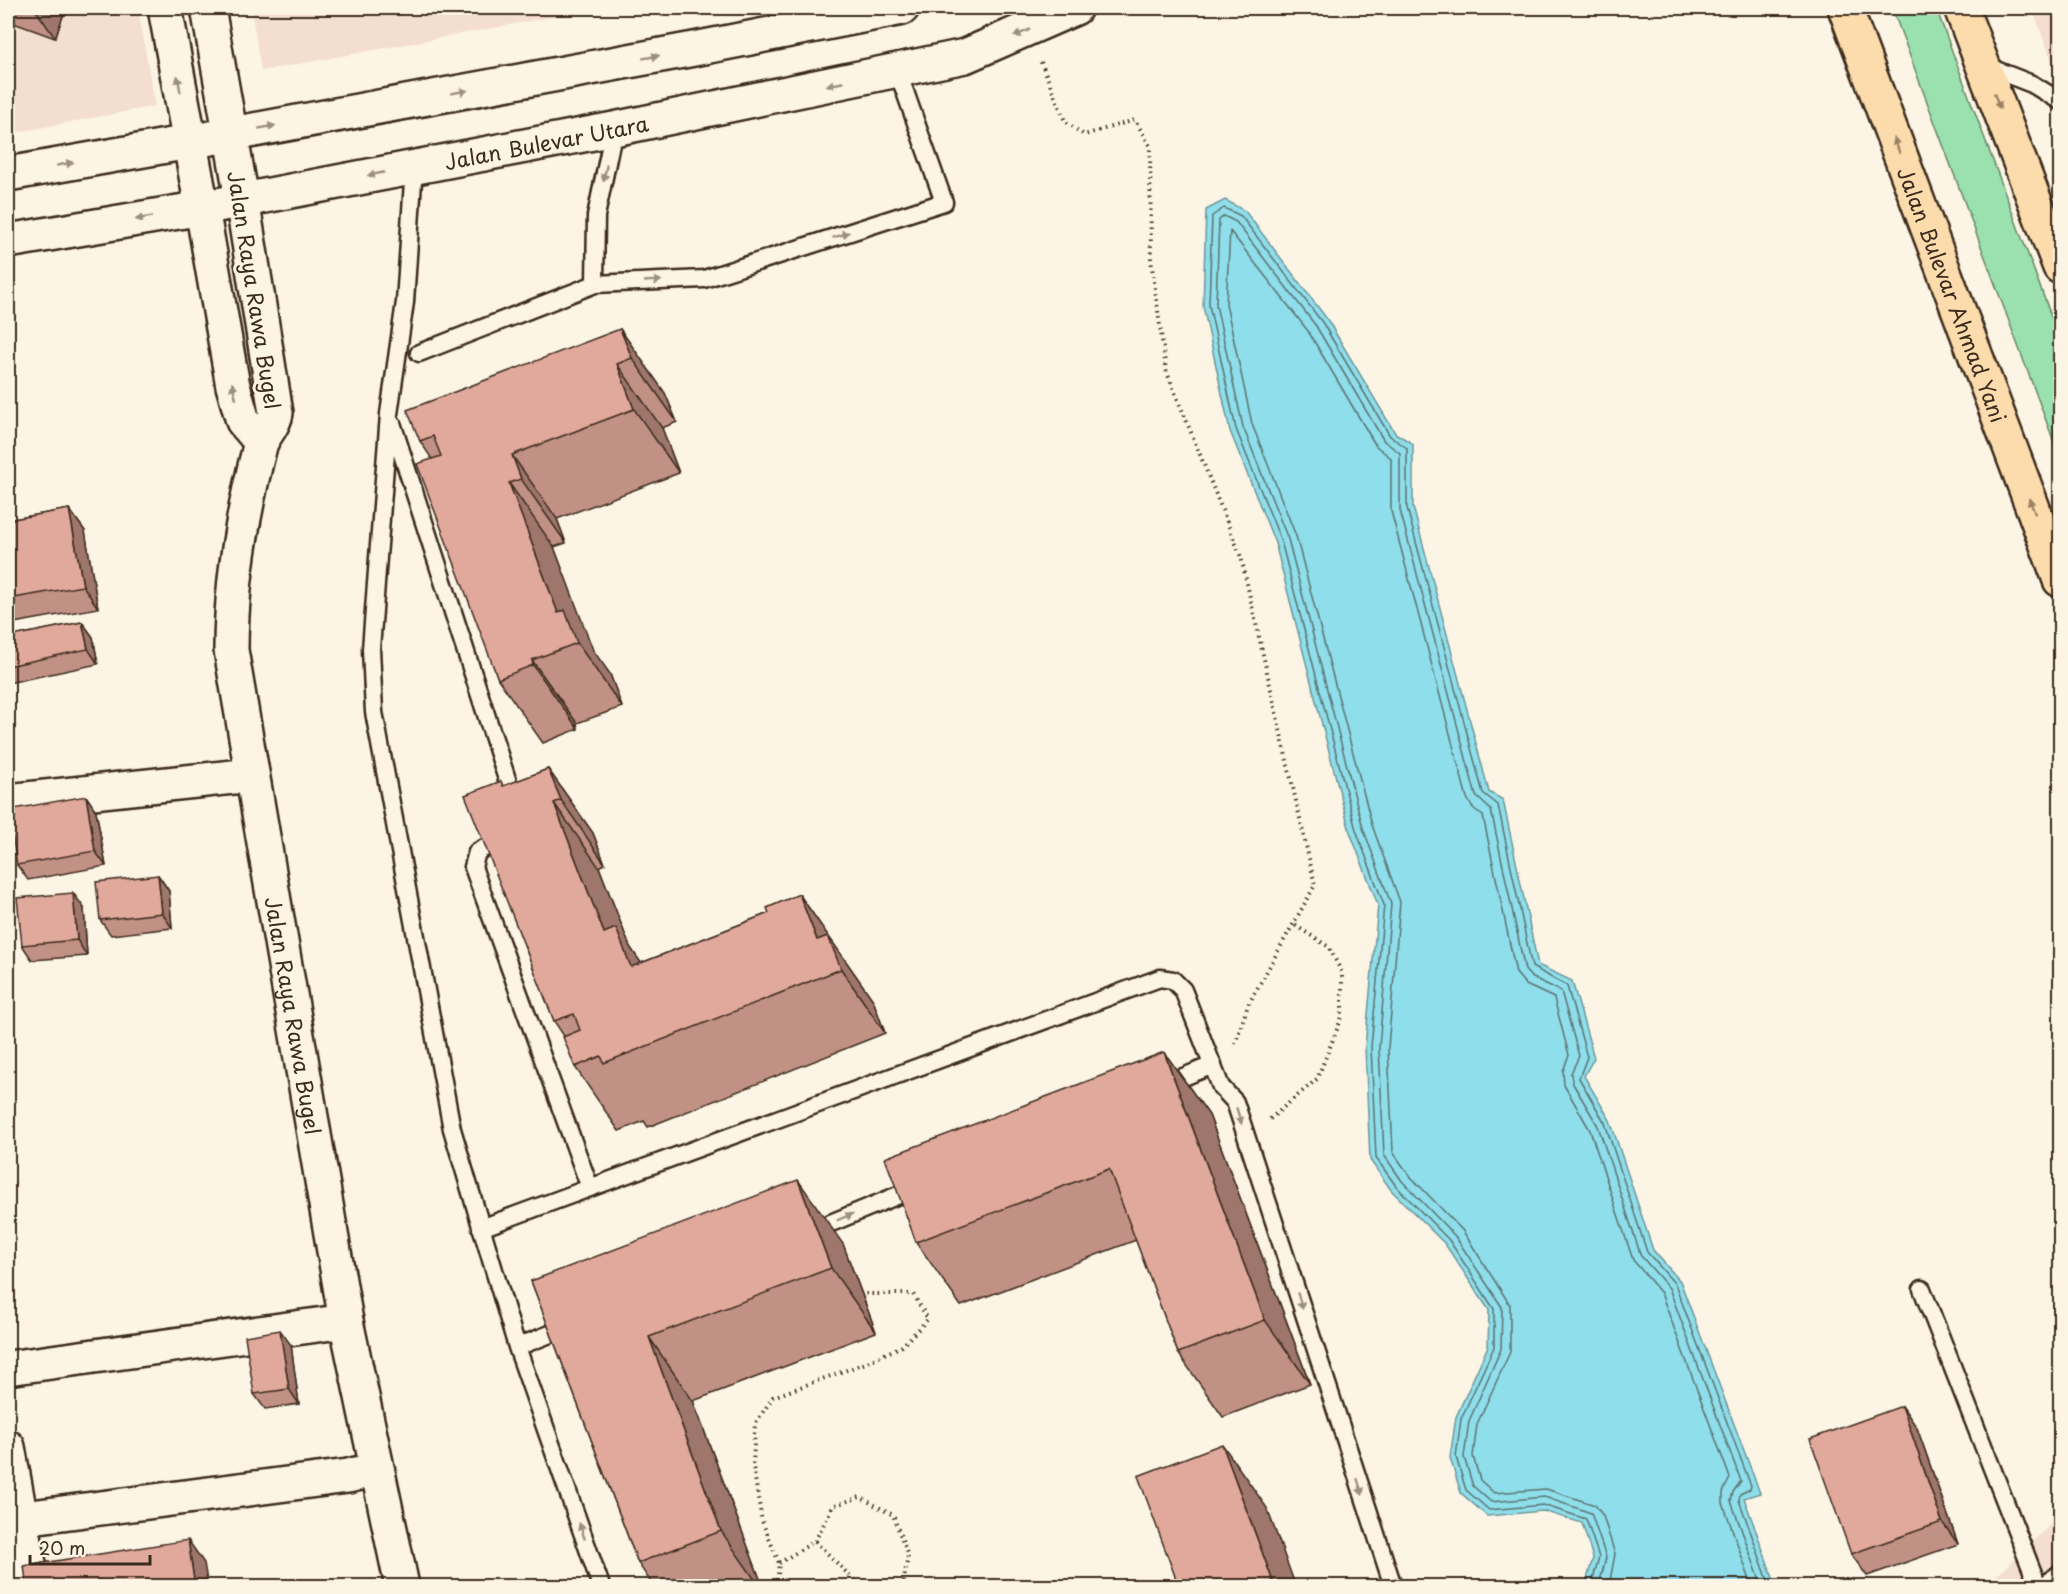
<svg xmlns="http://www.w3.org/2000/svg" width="2068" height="1594" font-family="'Playpen Sans',sans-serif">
  <rect width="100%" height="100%" fill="#fcf5e5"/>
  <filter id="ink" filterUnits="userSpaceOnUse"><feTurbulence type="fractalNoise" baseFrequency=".0167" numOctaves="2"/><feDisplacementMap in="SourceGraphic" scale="12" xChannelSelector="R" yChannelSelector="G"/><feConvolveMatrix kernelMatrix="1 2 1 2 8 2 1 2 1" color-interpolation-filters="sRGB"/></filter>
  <g filter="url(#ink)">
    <path fill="#f4decf" d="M 8,8 L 138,8 L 155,106 L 8,134 Z
      M 251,8 L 601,8 L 261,71 Z
      M 2032,8 L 2060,8 L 2060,82 Z
      M 2060,1515 L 2060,1586 L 1986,1586 Z"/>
    <path fill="#9ae1af" stroke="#6a8666" stroke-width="1.5" d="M 1892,8 L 1936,8 L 2060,340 L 2060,458 Z"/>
    <path fill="#8edeeb" stroke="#6d9699" stroke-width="1.5" d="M 1225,200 L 1245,211 L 1327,319 L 1395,433 L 1413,444 L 1413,507 L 1489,792 L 1503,800 L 1538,965 L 1572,981 L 1594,1058 L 1584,1076 L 1610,1120 L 1653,1250 L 1680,1281 L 1760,1493 L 1744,1498 L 1776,1586 L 1585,1586 L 1593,1558 L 1582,1523 L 1543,1511 L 1487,1516 L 1461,1493 L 1450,1458 L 1456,1417 L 1488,1346 L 1489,1310 L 1445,1244 L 1391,1190 L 1370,1160 L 1365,1047 L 1378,905 L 1350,832 L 1275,543 L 1230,431 L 1203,306 L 1206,210 Z"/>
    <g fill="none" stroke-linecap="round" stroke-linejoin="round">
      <path stroke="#5c7270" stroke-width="1.5" d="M 1591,1586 L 1599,1557 L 1586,1519 L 1543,1505 L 1489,1510 L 1466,1490 L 1456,1457 L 1461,1419 L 1494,1347 L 1494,1309 L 1449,1240 L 1396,1186 L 1376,1158 L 1371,1047 L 1384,905 L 1356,830 L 1281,541 L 1236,429 L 1209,305 L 1212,216 L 1224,208 L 1241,216 L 1322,322 L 1390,436 L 1407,448 L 1407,508 L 1483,793 L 1498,805 L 1532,967 L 1567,986 L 1587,1057 L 1579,1078 L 1605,1123 L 1647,1252 L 1675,1284 L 1751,1486 L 1750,1489 L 1740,1494 L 1739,1500 L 1770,1586
        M 1599,1586 L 1606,1557 L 1591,1513 L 1545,1497 L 1491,1502 L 1473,1486 L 1464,1457 L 1469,1421 L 1501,1349 L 1502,1307 L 1455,1236 L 1402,1181 L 1384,1155 L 1379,1047 L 1391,904 L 1363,828 L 1288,539 L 1243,427 L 1216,305 L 1219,220 L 1224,216 L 1236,222 L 1316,326 L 1384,441 L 1400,453 L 1400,510 L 1476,796 L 1491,810 L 1525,970 L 1531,977 L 1561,991 L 1579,1056 L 1571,1073 L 1572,1082 L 1598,1126 L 1641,1256 L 1669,1288 L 1741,1481 L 1733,1492 L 1731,1501 L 1762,1586
        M 1609,1586 L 1615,1554 L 1603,1516 L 1595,1505 L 1546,1489 L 1494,1493 L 1480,1480 L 1473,1456 L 1477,1424 L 1510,1352 L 1510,1305 L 1463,1231 L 1409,1175 L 1393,1152 L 1388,1048 L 1400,902 L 1372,825 L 1296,536 L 1252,424 L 1226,304 L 1230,231 L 1308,331 L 1376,446 L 1391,458 L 1391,511 L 1467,798 L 1472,807 L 1483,816 L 1516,973 L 1526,985 L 1554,998 L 1569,1055 L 1563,1071 L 1564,1085 L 1590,1130 L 1633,1260 L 1661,1293 L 1730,1478 L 1723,1492 L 1723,1503 L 1752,1586"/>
      <defs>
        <path id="service" d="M 1983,65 L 2032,84 L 2060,101
          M 414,166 L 405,302 L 389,414 L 371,649 L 374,712 L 452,1129 L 517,1347 L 601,1586
          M 595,284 L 596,216 L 614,129
          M 419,353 L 595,284 L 704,279 L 944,202 L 898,72
          M 392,423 L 515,804
          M 505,837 L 477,852 L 473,867 L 590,1188
          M 1161,1086 L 1213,1065
          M 481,1228 L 1160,978 L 1173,980 L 1183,990 L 1221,1087 L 1235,1102 L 1393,1586
          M 809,1232 L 918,1187
          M 1922,1289 L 2038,1586
          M 517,1347 L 573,1325
          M 2043,1586 L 2060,1573"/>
        <g id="minor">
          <path d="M 8,174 L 189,142"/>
          <path id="s1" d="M 242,199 L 276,413 C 274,427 263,434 260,446 C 243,512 231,582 231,650 L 346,1321 L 402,1586"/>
          <path d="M 8,241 L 202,208 L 233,386 L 243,421 L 261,442"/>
          <path d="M 8,801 L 252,775"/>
          <path d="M 8,1368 L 346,1321"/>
          <path d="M 8,1447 L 33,1586"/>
          <path d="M 8,1520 L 348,1476 L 377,1469"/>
        </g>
        <g id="tertiary">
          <path id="s2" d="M 165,8 L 202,208 L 614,129 L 965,56 L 1075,8"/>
          <path d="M 208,8 L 242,199"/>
          <path d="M 189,142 L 694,49 L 902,8"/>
        </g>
        <g id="primary">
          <path id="s3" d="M 1845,8 L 2060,580"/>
          <path d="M 1961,8 L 2060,267"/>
        </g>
      </defs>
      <use href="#service" stroke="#3b2a1e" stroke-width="21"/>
      <use href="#minor" stroke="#3b2a1e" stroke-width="38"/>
      <use href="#tertiary" stroke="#3b2a1e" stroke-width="38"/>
      <use href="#primary" stroke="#3b2a1e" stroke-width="38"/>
      <path stroke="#3b2a1e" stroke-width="4" stroke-dasharray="1.5 4.5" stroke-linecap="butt" d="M 1041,62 L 1065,121 L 1084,135 L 1135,120 L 1150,146 L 1151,259 L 1166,370 L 1241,557 L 1315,885 L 1248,1005 L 1235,1044
        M 1270,1119 L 1317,1079 L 1342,1017 L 1342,973 L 1329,947 L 1293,924
        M 815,1541 L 860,1586
        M 779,1563 L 815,1541 L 833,1506 L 860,1497 L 893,1515 L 908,1556 L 903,1586
        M 777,1586 L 779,1563 L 762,1521 L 753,1466 L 755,1424 L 773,1397 L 863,1364 L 902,1346 L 928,1319 L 913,1294 L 857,1294"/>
      <use href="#service" stroke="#fcf5e5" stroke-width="16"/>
      <use href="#minor" stroke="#fcf5e5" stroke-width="33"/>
      <use href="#tertiary" stroke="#fcf5e5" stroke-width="33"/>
      <use href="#primary" stroke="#fcdcac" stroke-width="33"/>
    </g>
    <path fill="#c29185" stroke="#3b2a1e" stroke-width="1.5" d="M 8,8 L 66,8 L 55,38 L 8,21 Z
      M 620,329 L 665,393 L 677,422 L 662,428 L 679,473 L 557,519 L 566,543 L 554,547 L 592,650 L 610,674 L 622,707 L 577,723 L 578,729 L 543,743 L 498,679 L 432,459 L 420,441 Z
      M 69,509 L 85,531 L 98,608 L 8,624 L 8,520 Z
      M 82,622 L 93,637 L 98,664 L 8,683 L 8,637 Z
      M 548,769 L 593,833 L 605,864 L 599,867 L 630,947 L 641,963 L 769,913 L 799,894 L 873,1000 L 885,1033 L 648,1127 L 644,1121 L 619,1131 L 575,1067 L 564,1036 L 554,1021 L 504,786 Z
      M 86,796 L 96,811 L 106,866 L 28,880 L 17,865 Z
      M 158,875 L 169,891 L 172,928 L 111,935 L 100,920 Z
      M 73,893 L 84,908 L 87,956 L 32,960 L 22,945 Z
      M 1164,1052 L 1209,1115 L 1310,1384 L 1223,1417 L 1178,1353 L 1136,1240 L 961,1306 L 916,1242 Z
      M 843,1244 L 876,1332 L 693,1401 L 763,1587 L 654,1587 L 638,1563 L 531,1281 Z
      M 291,1345 L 299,1404 L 265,1409 L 254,1394 Z
      M 1902,1406 L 1917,1428 L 1958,1544 L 1867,1576 L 1851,1554 Z"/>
    <path fill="#9e766c" stroke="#3b2a1e" stroke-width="1.5" d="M 36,8 L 66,8 L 55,38 L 35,9 Z
      M 620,329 L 665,393 L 677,422 L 632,358 Z
      M 617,364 L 662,428 L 679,473 L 634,409 Z
      M 512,455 L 557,519 L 566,543 L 521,479 Z
      M 509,483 L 554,547 L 593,650 L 610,674 L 622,707 L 577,643 L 558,613 Z
      M 69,509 L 85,531 L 98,608 L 83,586 Z
      M 82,622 L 93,637 L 98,664 L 88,649 Z
      M 532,660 L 577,723 L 578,729 L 533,665 Z
      M 548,769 L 593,833 L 605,864 L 561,800 Z
      M 86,796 L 96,811 L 106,866 L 95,851 Z
      M 554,803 L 599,867 L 630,947 L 661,992 L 649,997 L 604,933 Z
      M 158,875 L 169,891 L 172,928 L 162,913 Z
      M 73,893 L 84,908 L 87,956 L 77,940 Z
      M 799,894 L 873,1000 L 885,1033 L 841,969 L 817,940 Z
      M 1164,1052 L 1209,1115 L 1310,1384 L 1265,1320 Z
      M 798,1180 L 843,1244 L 876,1332 L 831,1268 Z
      M 280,1330 L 291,1345 L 299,1404 L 289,1389 Z
      M 649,1337 L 693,1401 L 763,1587 L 760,1587 L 721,1531 Z
      M 1902,1406 L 1917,1428 L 1958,1544 L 1942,1522 Z
      M 1222,1444 L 1267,1508 L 1296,1587 L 1275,1587 Z
      M 188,1540 L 204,1563 L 208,1587 L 195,1587 Z"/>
    <path fill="#e1a99b" stroke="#3b2a1e" stroke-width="1.5" d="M 620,329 L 632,358 L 617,364 L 634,409 L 512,455 L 521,479 L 509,483 L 558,613 L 565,610 L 577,643 L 532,660 L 533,665 L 498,679 L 417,464 L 441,456 L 433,436 L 420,441 L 407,410 Z
      M 69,509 L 83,586 L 8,599 L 8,520 Z
      M 82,622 L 88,649 L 8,666 L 8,637 Z
      M 548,769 L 561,800 L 554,803 L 604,933 L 616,928 L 631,967 L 769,913 L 767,908 L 799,894 L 817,940 L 828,936 L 841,969 L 604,1063 L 601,1056 L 575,1067 L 563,1037 L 580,1030 L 574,1014 L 554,1021 L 465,795 L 501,781 L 503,786 Z
      M 86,796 L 95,851 L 17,865 L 8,810 Z
      M 158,875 L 162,913 L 100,920 L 96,882 Z
      M 73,893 L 77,940 L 22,945 L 17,898 Z
      M 1164,1052 L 1265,1320 L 1178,1353 L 1109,1169 L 916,1242 L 885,1158 Z
      M 798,1180 L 831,1268 L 649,1337 L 721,1531 L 638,1563 L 531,1281 Z
      M 280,1330 L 289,1389 L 254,1394 L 245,1336 Z
      M 1902,1406 L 1942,1522 L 1851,1554 L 1810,1439 Z
      M 1222,1444 L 1275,1587 L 1179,1587 L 1138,1476 Z
      M 188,1540 L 195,1587 L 27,1587 L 24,1566 Z"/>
    <defs><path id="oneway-solid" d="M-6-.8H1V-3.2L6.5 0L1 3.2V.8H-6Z" transform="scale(1.5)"/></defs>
    <g fill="#9c9082">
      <use href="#oneway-solid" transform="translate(1022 33) rotate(156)"/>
      <use href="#oneway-solid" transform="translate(651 57) rotate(-10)"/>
      <use href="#oneway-solid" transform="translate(179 84) rotate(-100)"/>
      <use href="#oneway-solid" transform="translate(835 84) rotate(169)"/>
      <use href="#oneway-solid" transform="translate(459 92) rotate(-10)"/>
      <use href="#oneway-solid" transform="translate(267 127) rotate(-10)"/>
      <use href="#oneway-solid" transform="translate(65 164) rotate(-10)"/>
      <use href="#oneway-solid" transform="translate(605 173) rotate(102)"/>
      <use href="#oneway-solid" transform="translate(376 174) rotate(169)"/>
      <use href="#oneway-solid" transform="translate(144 218) rotate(170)"/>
      <use href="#oneway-solid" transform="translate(841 235) rotate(-18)"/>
      <use href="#oneway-solid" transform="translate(653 281) rotate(-3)"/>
      <use href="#oneway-solid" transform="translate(234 391) rotate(-104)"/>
      <use href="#oneway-solid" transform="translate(1239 1116) rotate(72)"/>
      <use href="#oneway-solid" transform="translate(845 1217) rotate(-23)"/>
      <use href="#oneway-solid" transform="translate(1300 1301) rotate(72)"/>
      <use href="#oneway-solid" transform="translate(1360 1487) rotate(72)"/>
      <use href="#oneway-solid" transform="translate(582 1531) rotate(-109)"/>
    </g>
    <g fill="#9c8365">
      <use href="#oneway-solid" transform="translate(1997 101) rotate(69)"/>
      <use href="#oneway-solid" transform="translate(1897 146) rotate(-110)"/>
      <use href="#oneway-solid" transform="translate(2032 506) rotate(-111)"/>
    </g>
  </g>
  <g text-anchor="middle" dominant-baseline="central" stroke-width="6" stroke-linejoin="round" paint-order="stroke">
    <g font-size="21" fill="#3b2a1e" stroke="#fcf5e5">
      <text stroke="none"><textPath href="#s2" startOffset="554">Jalan Bulevar Utara</textPath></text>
      <text transform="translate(255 290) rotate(81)">Jalan Raya Rawa Bugel</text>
      <text stroke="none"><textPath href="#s3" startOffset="306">Jalan Bulevar Ahmad Yani</textPath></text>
      <text stroke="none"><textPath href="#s1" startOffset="831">Jalan Raya Rawa Bugel</textPath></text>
    </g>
  </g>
  <rect width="2068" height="1594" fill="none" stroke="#fcf5e5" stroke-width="30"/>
  <rect x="15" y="15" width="2038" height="1564" fill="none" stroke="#3b2a1e" stroke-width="2" filter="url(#ink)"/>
  <path d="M30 1555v9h120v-9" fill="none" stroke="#3b2a1e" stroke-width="3"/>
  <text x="39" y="1555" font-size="18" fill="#3b2a1e" stroke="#fcf5e5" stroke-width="4.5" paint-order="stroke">20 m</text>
</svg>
